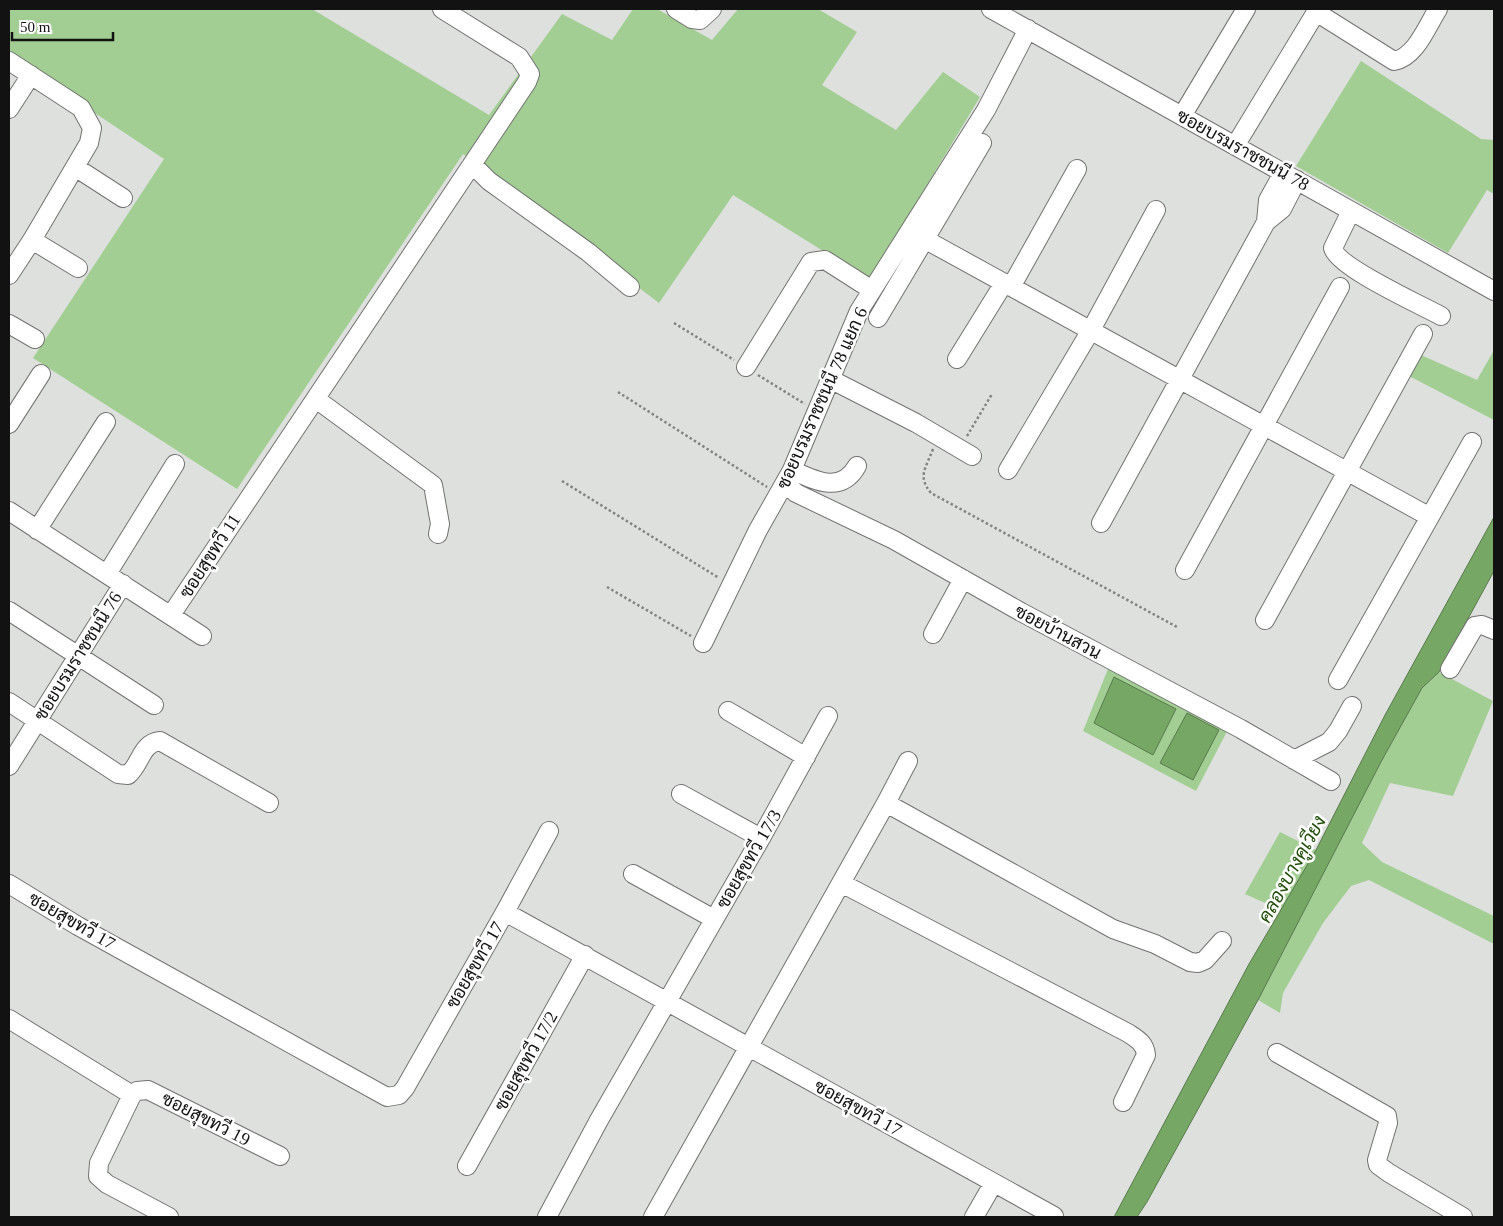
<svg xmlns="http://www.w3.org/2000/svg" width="1503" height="1226" font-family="'Times New Roman',Sarabun,serif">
  <rect width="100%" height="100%" fill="#dee0de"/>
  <path fill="#a2ce93" d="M 9,9 L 312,9 L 489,115 L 562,14 L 612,40 L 633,9 L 657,9 L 712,40 L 738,9 L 818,9 L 857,32 L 822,85 L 896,130 L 943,72 L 980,97 L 871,278 L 820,249 L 733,195 L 659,303 L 463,154 L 237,489 L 33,358 L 164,159 L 9,56 Z
    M 1361,61 L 1481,139 L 1494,140 L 1494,194 L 1487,190 L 1448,253 L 1296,166 Z
    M 1494,350 L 1494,420 L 1409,376 L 1421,355 L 1477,380 Z
    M 1114,654 L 1234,718 L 1196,791 L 1083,731 Z
    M 1439,672 L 1493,701 L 1453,796 L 1390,783 L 1362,843 L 1382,862 L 1494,916 L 1494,944 L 1369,880 L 1351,886 L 1323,923 L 1283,993 L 1280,1013 L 1258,1000 L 1382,760 L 1422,688 Z
    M 1280,832 L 1316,850 L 1281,910 L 1245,894 Z"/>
  <path fill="#76a765" stroke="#587a4c" d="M 1494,517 L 1494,571 L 1439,672 L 1422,688 L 1382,760 L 1258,1000 L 1147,1202 L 1137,1217 L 1114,1217 L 1249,964 L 1316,850 L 1385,715 Z
    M 1114,677 L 1176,709 L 1153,755 L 1094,723 Z
    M 1187,713 L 1219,730 L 1193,780 L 1160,763 Z"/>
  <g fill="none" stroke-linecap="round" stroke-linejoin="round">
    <defs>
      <path id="minor" d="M 676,9 L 692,19 L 700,20 L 712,9
        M 991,9 L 1494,291
        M 1316,12 L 1394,61 C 1416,57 1427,26 1438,9
        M 9,61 L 81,108 L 92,128 L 89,143 L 32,240 L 9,275
        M 9,109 L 31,75
        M 1182,116 L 1246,9
        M 1235,146 L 1318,9
        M 472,164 L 489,181 L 588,252 L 630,287
        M 75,167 L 123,198
        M 1351,211 L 1333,248 C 1337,267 1421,305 1441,316
        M 1266,222 L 1268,200 L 1283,173
        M 32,240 L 78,268
        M 926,240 L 1430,517
        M 1011,287 L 1077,169
        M 878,318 L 982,143
        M 9,324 L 35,339
        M 957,359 L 1004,283
        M 746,367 L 811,262 L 825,260 L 872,290
        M 830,379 L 916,423 L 972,456
        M 316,399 L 433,485 L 440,524 L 438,534
        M 9,424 L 41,374
        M 792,470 C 816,481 841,494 857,466
        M 1008,470 L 1091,330 L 1156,210
        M 785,483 L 796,493 L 894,540 L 1021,612 L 1241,729 L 1331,781
        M 9,511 L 202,636
        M 1101,523 L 1266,222 L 1282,209 L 1297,180
        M 37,530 L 106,422
        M 1185,570 L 1340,287
        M 107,574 L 175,464
        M 9,611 L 154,705
        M 171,615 L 527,82 L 530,74 L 519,57 L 442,9
        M 1265,620 L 1423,334
        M 933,634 L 963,579
        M 703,643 L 758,530 L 792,470 L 859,311 L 986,110 L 1028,29
        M 1450,669 L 1475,626 L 1482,625 L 1494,630
        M 1338,680 L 1472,442
        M 9,702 L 118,774 L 128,775 C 141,764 141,743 160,741 L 269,803
        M 728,711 L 806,757
        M 1294,760 L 1329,742 L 1338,731 L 1352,706
        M 9,766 L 123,584
        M 681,794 L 761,838
        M 886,803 L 1113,929 L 1155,944 L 1190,962 L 1198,963 L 1205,960 L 1222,941
        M 633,874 L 714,919
        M 841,883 L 1128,1033 C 1137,1039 1145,1043 1146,1055 L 1123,1102
        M 9,884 L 78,926 L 387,1097 L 399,1095 L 405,1088 L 505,912 L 1054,1216
        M 505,912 L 549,831
        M 9,1019 L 132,1095
        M 1277,1053 L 1387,1116 L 1388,1123 L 1377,1160 L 1378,1165 L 1389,1173 L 1463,1217
        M 467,1166 L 585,955
        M 169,1217 L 107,1184 L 98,1176 L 99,1163 L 132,1095 L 137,1091 L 148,1090 L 280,1156
        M 547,1217 L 599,1120 L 761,838 L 828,716
        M 653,1217 L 886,803 L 908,761
        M 974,1217 L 993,1184"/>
    </defs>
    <use href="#minor" stroke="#727371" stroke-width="20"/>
    <path stroke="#828382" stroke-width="2.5" stroke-dasharray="2.5 2.5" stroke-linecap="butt" d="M 674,323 L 734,360
      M 758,375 L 805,404
      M 618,392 L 767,487
      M 967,436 L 992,394
      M 933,449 C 926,468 917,476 931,493 L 1177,627
      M 562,481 L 719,578
      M 607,587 L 691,636"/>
    <use href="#minor" stroke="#fff" stroke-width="18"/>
  </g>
  <g text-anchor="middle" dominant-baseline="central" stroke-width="5" stroke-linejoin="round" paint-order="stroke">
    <g font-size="18" fill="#121212" stroke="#fff">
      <text transform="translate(1243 150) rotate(29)">ซอยบรมราชชนนี 78</text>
      <text transform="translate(822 398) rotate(-66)">ซอยบรมราชชนนี 78 แยก 6</text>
      <text transform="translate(210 556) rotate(-57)">ซอยสุขทวี 11</text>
      <text transform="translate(1058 632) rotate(28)">ซอยบ้านสวน</text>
      <text transform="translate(78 656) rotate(-58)">ซอยบรมราชชนนี 76</text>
      <text transform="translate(749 859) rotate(-60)">ซอยสุขทวี 17/3</text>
      <text transform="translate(72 921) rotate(30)">ซอยสุขทวี 17</text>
      <text transform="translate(475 965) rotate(-60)">ซอยสุขทวี 17</text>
      <text transform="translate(526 1061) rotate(-61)">ซอยสุขทวี 17/2</text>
      <text transform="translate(858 1108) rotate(29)">ซอยสุขทวี 17</text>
      <text transform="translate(206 1119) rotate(27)">ซอยสุขทวี 19</text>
    </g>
    <g font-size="19" font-style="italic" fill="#214f09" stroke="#fff">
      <text transform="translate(1292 869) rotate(-61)">คลองบางคูเวียง</text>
    </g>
  </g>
  <rect width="1503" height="1226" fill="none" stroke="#121212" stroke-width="20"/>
  <path d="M12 32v8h101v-8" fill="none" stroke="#121212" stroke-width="2.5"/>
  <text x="20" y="32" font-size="15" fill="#121212" stroke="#ffffff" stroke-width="4" paint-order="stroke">50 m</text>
</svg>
